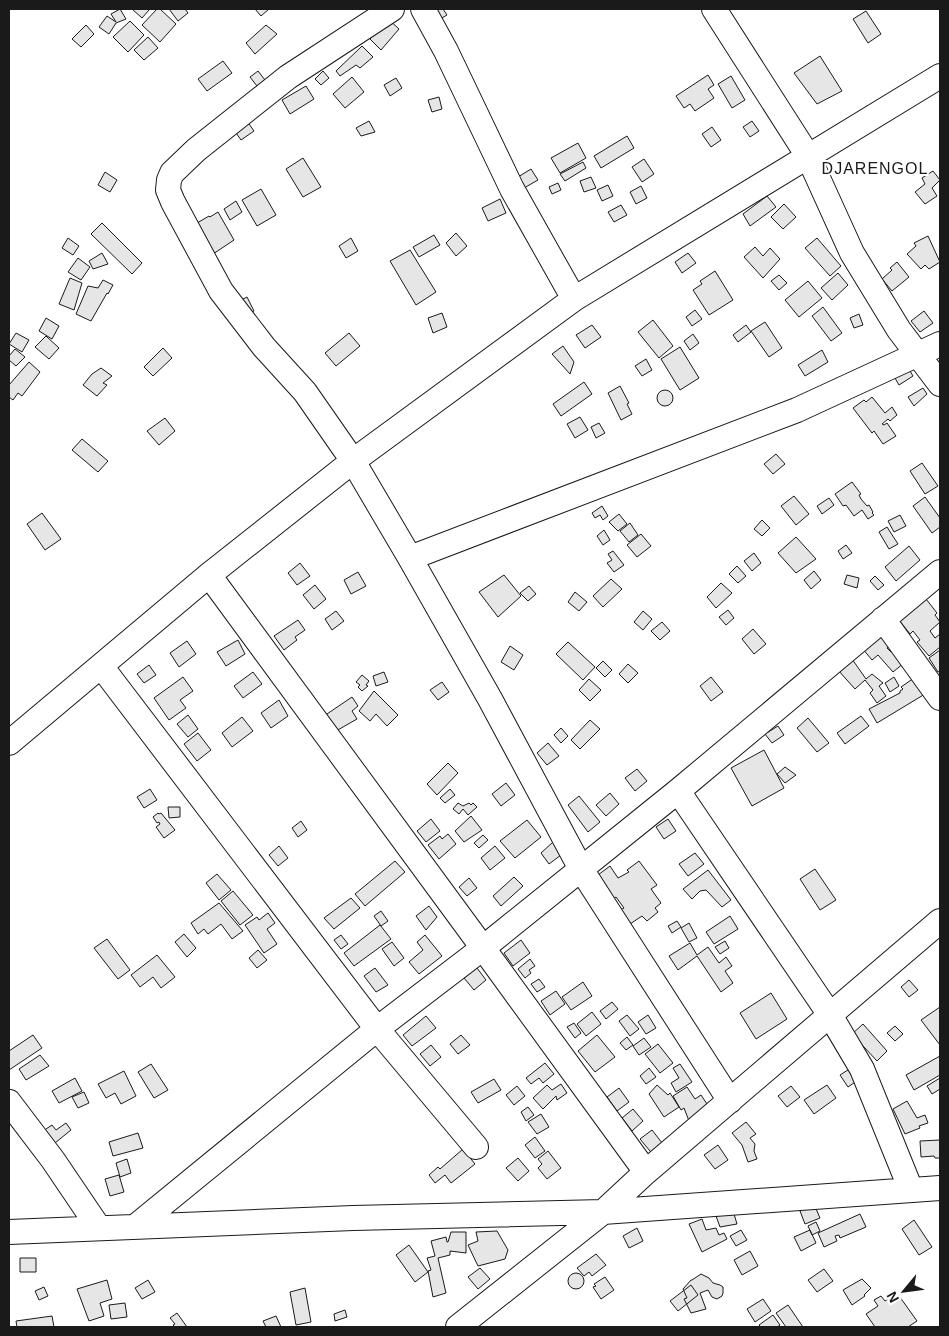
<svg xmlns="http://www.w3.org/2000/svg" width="949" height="1336" font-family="Arial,sans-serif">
  <rect width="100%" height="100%" fill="#fff"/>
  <path fill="#e6e6e6" stroke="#1a1a1a" d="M 120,9 L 126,19 L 116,23 L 109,34 L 99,27 L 107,16 L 116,22 L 111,14 Z
    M 132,9 L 148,9 L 149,10 L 142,18 Z
    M 157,9 L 160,9 L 176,24 L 160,42 L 142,25 Z
    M 169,9 L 185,9 L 188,13 L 178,21 Z
    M 255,9 L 269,9 L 261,16 Z
    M 432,9 L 443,9 L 447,15 L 433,23 Z
    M 866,11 L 881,34 L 868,43 L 853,19 Z
    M 387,18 L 399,29 L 381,50 L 370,39 Z
    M 130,21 L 144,35 L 128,52 L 113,37 Z
    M 86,25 L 94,34 L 81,47 L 72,39 Z
    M 266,25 L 277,34 L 255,54 L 246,43 Z
    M 148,37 L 158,48 L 144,60 L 134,50 Z
    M 362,46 L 373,57 L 360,68 L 356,65 L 340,76 L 336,71 Z
    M 820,56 L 842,91 L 817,104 L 794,73 Z
    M 223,61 L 232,73 L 207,91 L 198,79 Z
    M 258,71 L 265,80 L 257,86 L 250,77 Z
    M 323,71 L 329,78 L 321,85 L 315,79 Z
    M 708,75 L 714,85 L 708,89 L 714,98 L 695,111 L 690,104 L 684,108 L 676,96 Z
    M 731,76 L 745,100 L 732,108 L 718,84 Z
    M 352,77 L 364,92 L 345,108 L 333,94 Z
    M 396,78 L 402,88 L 390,96 L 384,85 Z
    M 306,86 L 314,99 L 290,114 L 282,100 Z
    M 439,97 L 442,109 L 432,112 L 428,100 Z
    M 247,121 L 254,131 L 241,140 L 234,130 Z
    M 369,121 L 375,132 L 361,136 L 356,128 Z
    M 752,121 L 759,131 L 750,137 L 743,127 Z
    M 712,127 L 721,140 L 711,147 L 702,134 Z
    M 627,136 L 634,148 L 601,168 L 594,156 Z
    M 578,143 L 586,158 L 560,173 L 551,158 Z
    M 303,158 L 321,187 L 303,197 L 286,169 Z
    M 644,159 L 654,174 L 642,182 L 632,167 Z
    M 583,162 L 586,168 L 565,181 L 560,174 Z
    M 531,169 L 538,180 L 524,188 L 518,177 Z
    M 933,171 L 940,180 L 932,188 L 937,196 L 925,204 L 915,192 L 925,184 L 922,178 Z
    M 105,172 L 117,180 L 110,192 L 98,185 Z
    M 591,177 L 596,188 L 584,192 L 580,181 Z
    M 558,183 L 561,190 L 552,194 L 549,187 Z
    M 608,185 L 613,196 L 602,201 L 597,190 Z
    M 641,186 L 647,198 L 636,204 L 630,192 Z
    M 261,189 L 276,215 L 257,226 L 242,200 Z
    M 767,196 L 776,207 L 750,226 L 743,214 Z
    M 500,199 L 506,213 L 488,221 L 482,208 Z
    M 236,201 L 242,212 L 230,220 L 224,209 Z
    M 784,204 L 796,217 L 783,229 L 771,217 Z
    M 621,205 L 627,215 L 614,222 L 608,212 Z
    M 218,212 L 234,240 L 210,256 L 192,226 L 209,216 L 210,217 Z
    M 102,223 L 142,263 L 132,274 L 91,234 Z
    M 456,233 L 467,246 L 456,256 L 446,243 Z
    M 434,235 L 440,245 L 419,257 L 413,247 Z
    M 928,236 L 940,262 L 929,269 L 925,265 L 921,269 L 907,254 L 916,246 L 914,243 Z
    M 68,238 L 79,246 L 73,255 L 62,248 Z
    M 351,238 L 358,251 L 346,258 L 339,246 Z
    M 817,238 L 841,266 L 830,276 L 805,248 Z
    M 755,247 L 763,256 L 770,248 L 780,259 L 763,278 L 744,257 Z
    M 410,250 L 436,292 L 416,305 L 390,261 Z
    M 102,253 L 108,264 L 93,269 L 89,261 Z
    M 688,253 L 696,263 L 682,273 L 675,262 Z
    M 78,258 L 90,267 L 81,280 L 68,272 Z
    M 897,262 L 909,277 L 892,291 L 882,279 L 892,270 L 890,268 Z
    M 715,271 L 733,300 L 709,315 L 693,290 L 702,284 L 700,281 Z
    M 838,273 L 848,285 L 832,300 L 821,288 Z
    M 779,275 L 787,283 L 779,290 L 771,281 Z
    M 70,278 L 82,283 L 74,310 L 59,304 Z
    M 103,280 L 113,285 L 108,294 L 107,293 L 91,321 L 76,314 L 88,286 L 98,288 Z
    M 808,281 L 822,298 L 799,317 L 785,300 Z
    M 247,297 L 254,311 L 243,318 L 234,304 Z
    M 823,307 L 842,333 L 831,341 L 812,316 Z
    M 695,310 L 702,319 L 692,326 L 686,317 Z
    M 924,311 L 933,323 L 920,332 L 911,321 Z
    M 442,313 L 447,327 L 433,333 L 428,318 Z
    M 859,314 L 863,325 L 854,328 L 850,318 Z
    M 46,318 L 59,326 L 52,339 L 39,331 Z
    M 653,320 L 673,346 L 659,358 L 638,332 Z
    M 765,322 L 782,348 L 769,357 L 751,331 Z
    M 592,325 L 601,337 L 585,348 L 576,335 Z
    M 746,325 L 751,332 L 738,342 L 733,335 Z
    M 16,333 L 29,340 L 22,352 L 9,344 Z
    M 349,333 L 360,346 L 336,366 L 325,353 Z
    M 693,334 L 699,343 L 690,350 L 684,341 Z
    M 46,336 L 59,348 L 49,359 L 35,347 Z
    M 563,346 L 574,362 L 570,374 L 552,354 Z
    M 680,347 L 699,378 L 680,390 L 661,359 Z
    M 163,348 L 172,358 L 153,376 L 144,367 Z
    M 15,349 L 25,357 L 16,366 L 9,360 L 9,356 Z
    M 822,350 L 828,362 L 805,376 L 798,365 Z
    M 646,359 L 652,370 L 642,376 L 635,366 Z
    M 29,362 L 40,372 L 22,396 L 18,393 L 13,400 L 9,397 L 9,385 Z
    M 906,364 L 913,376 L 899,385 L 892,373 Z
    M 101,368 L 112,376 L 103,383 L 107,385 L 97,396 L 83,385 L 92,374 Z
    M 584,382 L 592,394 L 561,416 L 553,404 Z
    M 620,386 L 629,403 L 627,404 L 632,414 L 621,420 L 608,393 Z
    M 923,388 L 927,394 L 914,406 L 908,397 Z
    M657 398a8 8 0 1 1 16 0a8 8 0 1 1-16 0Z
    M 872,397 L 885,413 L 892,407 L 897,415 L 890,421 L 888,419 L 882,424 L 884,425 L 887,423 L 896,436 L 883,444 L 874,431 L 872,433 L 853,408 L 864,400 L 866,402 Z
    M 580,417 L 588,430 L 575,438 L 567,424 Z
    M 165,418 L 175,431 L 159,445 L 147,431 Z
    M 599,423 L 605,433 L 596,438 L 591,427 Z
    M 82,439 L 108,461 L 98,472 L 72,450 Z
    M 776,454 L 785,464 L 773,474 L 764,464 Z
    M 922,463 L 938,486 L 925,494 L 910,471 Z
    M 852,482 L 861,494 L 859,495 L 861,499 L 867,506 L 869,505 L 873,512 L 872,513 L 874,515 L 868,519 L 862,510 L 854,516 L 846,505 L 843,506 L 835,494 Z
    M 794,496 L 809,514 L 796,525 L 781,506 Z
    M 925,497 L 940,518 L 940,527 L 932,533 L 913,506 Z
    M 829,498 L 834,505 L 822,514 L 817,506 Z
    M 602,506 L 608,516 L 603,520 L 600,515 L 595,518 L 592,513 Z
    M 42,513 L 61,539 L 45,550 L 27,524 Z
    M 619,514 L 627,524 L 618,531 L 609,522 Z
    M 900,515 L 906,526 L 894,532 L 888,521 Z
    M 762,520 L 770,528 L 762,536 L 754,529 Z
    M 630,523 L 638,535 L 629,542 L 620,531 Z
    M 887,527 L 898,544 L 889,549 L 879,532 Z
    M 604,530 L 610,540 L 603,545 L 597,536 Z
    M 641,534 L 651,546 L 637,557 L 627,545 Z
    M 796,537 L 816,559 L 796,573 L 778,553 Z
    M 846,545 L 852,553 L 843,559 L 838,551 Z
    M 909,546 L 920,560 L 896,581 L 885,567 Z
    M 613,551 L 624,565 L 614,572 L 607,563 L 612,560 L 608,554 Z
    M 754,553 L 761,563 L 752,571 L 744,561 Z
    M 300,563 L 310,576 L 297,585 L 288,573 Z
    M 737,566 L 746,576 L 738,583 L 729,574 Z
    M 814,571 L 821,580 L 811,589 L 804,580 Z
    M 358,572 L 366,586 L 351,594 L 344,580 Z
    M 504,575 L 521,596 L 498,617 L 479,592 Z
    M 847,575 L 859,578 L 857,588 L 844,584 Z
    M 875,576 L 884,585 L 878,590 L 870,581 Z
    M 611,579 L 622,589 L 603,607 L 593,596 Z
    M 721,583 L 732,593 L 716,608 L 707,597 Z
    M 315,585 L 326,599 L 314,609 L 303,595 Z
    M 529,586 L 536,594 L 528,601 L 520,593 Z
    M 575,592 L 587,602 L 579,611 L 568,602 Z
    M 926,599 L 937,613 L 935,615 L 940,622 L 930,631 L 935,638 L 940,634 L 940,647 L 929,656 L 917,642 L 920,640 L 913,631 L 910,634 L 899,620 Z
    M 728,610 L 734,618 L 726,625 L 719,617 Z
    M 336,611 L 344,621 L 332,630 L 325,619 Z
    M 643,611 L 652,619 L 643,630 L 634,622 Z
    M 298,620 L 305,630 L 295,637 L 297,640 L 284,650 L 274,636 Z
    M 662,622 L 670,631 L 660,640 L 651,631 Z
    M 753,629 L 766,644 L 754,654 L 742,639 Z
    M 881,633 L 891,645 L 887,648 L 891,652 L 893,650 L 904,663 L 893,672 L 878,655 L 872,660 L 862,648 Z
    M 238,640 L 245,654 L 226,666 L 217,652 Z
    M 187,641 L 196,654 L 179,667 L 170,653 Z
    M 568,642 L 595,667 L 583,680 L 556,654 Z
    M 510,646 L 523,655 L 514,670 L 501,662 Z
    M 940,650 L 940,671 L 938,672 L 929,658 Z
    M 852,659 L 866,679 L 872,674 L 883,683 L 879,686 L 886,696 L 877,703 L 870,693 L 873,690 L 865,680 L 855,689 L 838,670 Z
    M 603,661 L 612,670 L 605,677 L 596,668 Z
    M 628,664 L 638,673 L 628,683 L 619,674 Z
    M 149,665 L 156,675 L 144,683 L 137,674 Z
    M 253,672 L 262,684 L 243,698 L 234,686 Z
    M 384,672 L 388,682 L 376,686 L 373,676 Z
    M 362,675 L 369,681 L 366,685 L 368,686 L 362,691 L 358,687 L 360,685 L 356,682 Z
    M 183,677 L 193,691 L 180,700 L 186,708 L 169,720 L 154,698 Z
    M 711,677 L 723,692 L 711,701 L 700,686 Z
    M 894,677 L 899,686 L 890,692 L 885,683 Z
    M 914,678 L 925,694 L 877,723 L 869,709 L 900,693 L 900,691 L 903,689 L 901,687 Z
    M 589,679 L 601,690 L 590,701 L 579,690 Z
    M 442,682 L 449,692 L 438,700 L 430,690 Z
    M 374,691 L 398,715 L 387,726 L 376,714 L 370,721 L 359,711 Z
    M 352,697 L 358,706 L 352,711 L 357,719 L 336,731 L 324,716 Z
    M 279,700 L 288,716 L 271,728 L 261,713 Z
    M 188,715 L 198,729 L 188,737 L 177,724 Z
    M 861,716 L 869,726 L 845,744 L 837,733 Z
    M 242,717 L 253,731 L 232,747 L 222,733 Z
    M 808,718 L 829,743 L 817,752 L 797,728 Z
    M 590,720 L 600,729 L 580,749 L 571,740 Z
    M 778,726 L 784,735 L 772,743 L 765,734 Z
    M 561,728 L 568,736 L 561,743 L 554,735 Z
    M 198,733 L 211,750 L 197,761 L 184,744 Z
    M 548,743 L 559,756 L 547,765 L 537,753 Z
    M 764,750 L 784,788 L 752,806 L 731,768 Z
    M 448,763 L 458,773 L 437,795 L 427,784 Z
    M 785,767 L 796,775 L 785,783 L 777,774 Z
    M 637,769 L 647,781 L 635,791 L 625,778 Z
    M 506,783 L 515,795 L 501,806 L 492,794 Z
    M 150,789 L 157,800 L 144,808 L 137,797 Z
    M 450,789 L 455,795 L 445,803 L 440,798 Z
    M 610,793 L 619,804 L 606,816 L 596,805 Z
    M 579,796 L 600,822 L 588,832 L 568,805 Z
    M 458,803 L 463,806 L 469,803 L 471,805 L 473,803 L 477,807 L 468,815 L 463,809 L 459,814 L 453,809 Z
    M 168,807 L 180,807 L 180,817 L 169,818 Z
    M 158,813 L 159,814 L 161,813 L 175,830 L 164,838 L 156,827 L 160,824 L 159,822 L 157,823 L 153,817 Z
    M 471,816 L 482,830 L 464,842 L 455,831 Z
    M 431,819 L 440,831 L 426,842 L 417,831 Z
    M 668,819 L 676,831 L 664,839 L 656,827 Z
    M 527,820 L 541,837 L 515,858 L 500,841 Z
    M 301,821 L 307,830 L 298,837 L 292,828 Z
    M 448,834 L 456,844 L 439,859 L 428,845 L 440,836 L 442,839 Z
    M 483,835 L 488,840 L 479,848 L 474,843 Z
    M 553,842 L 561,855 L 549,864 L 541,853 Z
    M 279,846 L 288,858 L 278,866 L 269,855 Z
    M 495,846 L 505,858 L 490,870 L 481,858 Z
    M 695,853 L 704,864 L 688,876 L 679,864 Z
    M 395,861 L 405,872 L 365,906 L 355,894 Z
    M 639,861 L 657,885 L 651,889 L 661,903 L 655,908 L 658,912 L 647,921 L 642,916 L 630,924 L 620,910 L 624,908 L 616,897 L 613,899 L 598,875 L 610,866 L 618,878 L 629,872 L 627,870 Z
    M 815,869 L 836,900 L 820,910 L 800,879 Z
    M 708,870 L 731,900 L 722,907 L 706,890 L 700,891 L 692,899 L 683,889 Z
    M 217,874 L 231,890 L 219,900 L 206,883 Z
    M 514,877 L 523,886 L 501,906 L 493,896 Z
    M 469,878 L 477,888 L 467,896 L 459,887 Z
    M 233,891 L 253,915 L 240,925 L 221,901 Z
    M 351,898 L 360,908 L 334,929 L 324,918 Z
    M 219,903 L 243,931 L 232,939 L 221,924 L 208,934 L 204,929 L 198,934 L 191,923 Z
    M 429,906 L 437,917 L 426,930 L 416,916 Z
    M 381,911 L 388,921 L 381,926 L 374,916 Z
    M 268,913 L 275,923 L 267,929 L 277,944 L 264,953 L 245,925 L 257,917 L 259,920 Z
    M 730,916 L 738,929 L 714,944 L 706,932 Z
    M 677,921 L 681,927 L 672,933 L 668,926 Z
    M 689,923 L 697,938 L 689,942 L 681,928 Z
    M 380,925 L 391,939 L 354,966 L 344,953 Z
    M 184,934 L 196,948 L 187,957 L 175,942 Z
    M 341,935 L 348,944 L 341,949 L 334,940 Z
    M 425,935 L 442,956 L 419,974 L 409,962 L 423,950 L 417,942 Z
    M 107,939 L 130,970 L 118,979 L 94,948 Z
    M 521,940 L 530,953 L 513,966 L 504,953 Z
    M 725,941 L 729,948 L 720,954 L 715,947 Z
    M 392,942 L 404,958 L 394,966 L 382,949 Z
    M 690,943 L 697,955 L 708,947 L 719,963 L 726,957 L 732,966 L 725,971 L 733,983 L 721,992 L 697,956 L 678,970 L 669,956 Z
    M 258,950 L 267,960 L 257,968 L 249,958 Z
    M 157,955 L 175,977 L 161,988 L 153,977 L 140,987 L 131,975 Z
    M 530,959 L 535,966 L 529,970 L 531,973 L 525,978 L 518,969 Z
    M 375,968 L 388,985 L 376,992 L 364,976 Z
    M 477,968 L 486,980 L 474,990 L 464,978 Z
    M 539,979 L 545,987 L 537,992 L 531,984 Z
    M 909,980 L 918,990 L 909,997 L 901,987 Z
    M 583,982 L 592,996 L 571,1010 L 562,997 Z
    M 556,991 L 565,1004 L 550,1015 L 541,1001 Z
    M 771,993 L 787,1019 L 756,1039 L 740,1013 Z
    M 612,1002 L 618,1009 L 606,1019 L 600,1011 Z
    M 940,1007 L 940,1045 L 921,1020 Z
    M 592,1012 L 601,1024 L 586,1036 L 577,1024 Z
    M 627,1015 L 639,1029 L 630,1036 L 619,1021 Z
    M 648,1015 L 656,1028 L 646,1034 L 638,1022 Z
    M 426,1016 L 436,1028 L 412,1046 L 403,1035 Z
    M 574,1023 L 581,1033 L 575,1038 L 567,1027 Z
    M 863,1024 L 887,1051 L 877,1061 L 852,1034 Z
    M 895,1026 L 903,1034 L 895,1041 L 887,1033 Z
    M 33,1035 L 42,1048 L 9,1070 L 9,1051 Z
    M 461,1035 L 470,1045 L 458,1054 L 450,1044 Z
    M 597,1035 L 615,1057 L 595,1072 L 578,1051 Z
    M 627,1037 L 633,1045 L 626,1050 L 620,1043 Z
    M 644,1038 L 651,1047 L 639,1055 L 633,1046 Z
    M 658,1044 L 673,1063 L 660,1073 L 645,1054 Z
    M 431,1045 L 441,1057 L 430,1066 L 420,1054 Z
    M 40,1055 L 49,1066 L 26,1080 L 19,1069 Z
    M 940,1056 L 940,1075 L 914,1090 L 906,1075 Z
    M 545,1063 L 554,1074 L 543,1083 L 539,1078 L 531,1084 L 526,1078 Z
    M 151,1064 L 168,1090 L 154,1098 L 138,1072 Z
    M 680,1064 L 692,1082 L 676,1092 L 671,1083 L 679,1078 L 673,1068 Z
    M 649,1068 L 656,1077 L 646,1084 L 640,1076 Z
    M 851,1068 L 858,1080 L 848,1087 L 840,1075 Z
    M 124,1071 L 136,1096 L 121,1104 L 115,1093 L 106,1098 L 98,1084 Z
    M 75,1078 L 82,1091 L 59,1103 L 52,1091 Z
    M 940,1078 L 940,1089 L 932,1094 L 927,1086 Z
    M 494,1079 L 501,1090 L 478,1103 L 471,1092 Z
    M 561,1084 L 567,1093 L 557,1100 L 556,1096 L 543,1109 L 533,1098 L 547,1085 L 552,1090 Z
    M 657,1085 L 668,1095 L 670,1093 L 679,1107 L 664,1117 L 649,1094 Z
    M 827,1085 L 836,1098 L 814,1114 L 804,1100 Z
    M 517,1086 L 525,1096 L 514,1105 L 506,1095 Z
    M 791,1086 L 800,1097 L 787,1107 L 778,1096 Z
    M 687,1087 L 695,1099 L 701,1095 L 711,1110 L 691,1126 L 684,1108 L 681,1110 L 673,1096 Z
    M 619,1088 L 629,1102 L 617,1111 L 607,1097 Z
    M 84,1092 L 89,1103 L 78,1108 L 72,1097 Z
    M 907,1101 L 917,1118 L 925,1115 L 928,1123 L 919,1126 L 920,1128 L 905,1134 L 893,1109 Z
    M 528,1107 L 534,1115 L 526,1121 L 521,1112 Z
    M 633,1109 L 643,1121 L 632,1131 L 622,1118 Z
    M 541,1114 L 549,1127 L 537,1134 L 528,1122 Z
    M 746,1122 L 756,1134 L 750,1138 L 755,1144 L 754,1151 L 757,1159 L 748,1162 L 742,1145 L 732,1133 Z
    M 66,1123 L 71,1130 L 50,1147 L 40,1133 L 52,1125 L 56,1130 Z
    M 652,1130 L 666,1148 L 655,1157 L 640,1139 Z
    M 138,1133 L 143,1148 L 113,1156 L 109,1142 Z
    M 535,1137 L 545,1151 L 535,1158 L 525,1145 Z
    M 940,1140 L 940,1158 L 935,1158 L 934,1156 L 921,1157 L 920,1141 Z
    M 718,1145 L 728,1160 L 715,1169 L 704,1155 Z
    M 463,1149 L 475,1164 L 451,1183 L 445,1175 L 435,1183 L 429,1175 L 438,1167 L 440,1169 Z
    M 548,1151 L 561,1168 L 547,1179 L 538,1168 L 542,1164 L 538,1159 Z
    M 518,1158 L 529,1171 L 518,1181 L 506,1168 Z
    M 127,1159 L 131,1173 L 120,1177 L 116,1163 Z
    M 119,1175 L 124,1192 L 110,1196 L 105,1179 Z
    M 814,1204 L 820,1218 L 805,1224 L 800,1211 Z
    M 734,1214 L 737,1224 L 720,1227 L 716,1216 Z
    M 860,1214 L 866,1227 L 840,1238 L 839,1235 L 835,1236 L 837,1241 L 824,1247 L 818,1233 Z
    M 702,1219 L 706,1230 L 716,1228 L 719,1235 L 724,1233 L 727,1239 L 702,1252 L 689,1224 Z
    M 914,1220 L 932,1247 L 919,1255 L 902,1229 Z
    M 816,1222 L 820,1231 L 812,1235 L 808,1226 Z
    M 637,1228 L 643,1241 L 629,1248 L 623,1236 Z
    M 741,1230 L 747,1240 L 736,1246 L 730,1236 Z
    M 810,1230 L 816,1243 L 801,1251 L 794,1237 Z
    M 497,1231 L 508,1250 L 505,1259 L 478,1266 L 468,1245 L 478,1241 L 476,1232 Z
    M 451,1232 L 466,1232 L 466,1253 L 450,1251 L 450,1255 L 438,1258 L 446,1293 L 433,1297 L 428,1271 L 431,1270 L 427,1258 L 435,1256 L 431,1241 L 446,1237 L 447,1242 L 448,1242 Z
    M 409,1245 L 428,1272 L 415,1282 L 396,1255 Z
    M 750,1251 L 758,1266 L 742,1275 L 734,1260 Z
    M 596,1254 L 606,1265 L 592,1276 L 589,1272 L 584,1276 L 577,1268 Z
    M 20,1258 L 36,1258 L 36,1272 L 20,1272 Z
    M 480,1268 L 490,1279 L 478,1289 L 468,1277 Z
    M 824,1269 L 833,1281 L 817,1292 L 808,1280 Z
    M568 1281a8 8 0 1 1 16 0a8 8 0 1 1-16 0Z
    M 701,1274 L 709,1278 L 713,1283 L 720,1285 L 723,1287 L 723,1293 L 722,1296 L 717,1299 L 712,1297 L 708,1290 L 700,1293 L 706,1309 L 691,1313 L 684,1299 L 687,1298 L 683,1289 L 691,1280 L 692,1280 Z
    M 605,1277 L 614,1290 L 601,1299 L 593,1287 L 596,1286 L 594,1284 Z
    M 862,1279 L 871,1288 L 864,1295 L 865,1296 L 852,1305 L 843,1290 Z
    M 107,1280 L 112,1299 L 100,1303 L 104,1316 L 89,1321 L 77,1289 Z
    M 148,1280 L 155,1292 L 142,1299 L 135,1288 Z
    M 691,1285 L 698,1295 L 678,1311 L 670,1301 Z
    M 44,1287 L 48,1296 L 39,1300 L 35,1291 Z
    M 305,1288 L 311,1322 L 296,1325 L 290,1292 Z
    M 897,1293 L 917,1321 L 908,1327 L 875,1327 L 866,1314 L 878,1306 L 874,1300 L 881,1296 L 885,1301 Z
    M 763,1299 L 771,1311 L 755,1322 L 747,1309 Z
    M 125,1303 L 127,1317 L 111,1319 L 109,1305 Z
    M 788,1305 L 803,1327 L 786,1327 L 776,1313 Z
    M 345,1310 L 347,1317 L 335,1321 L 334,1314 Z
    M 177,1313 L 187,1327 L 175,1327 L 173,1325 L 175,1324 L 170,1318 Z
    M 773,1315 L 780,1325 L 777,1327 L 761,1327 L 759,1325 Z
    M 52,1316 L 54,1327 L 17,1327 L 16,1321 Z
    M 276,1316 L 281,1327 L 266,1327 L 263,1321 Z"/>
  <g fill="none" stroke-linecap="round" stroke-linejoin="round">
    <defs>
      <path id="street" d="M 392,9 L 288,77 L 196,150 L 172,173 L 169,180 L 168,190 L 173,202 L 221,291 L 264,347 L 305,392 L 353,461 L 410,558 L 490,699 L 581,869 L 730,1101
        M 423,9 L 446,51 L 512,189 L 574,299
        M 714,9 L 808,156 L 852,253 L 899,330 L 940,384
        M 410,558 L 797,410 L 940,344
        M 209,575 L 483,948 L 646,1172
        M 883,619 L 940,698
        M 101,666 L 377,1029 L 476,1147
        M 9,743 L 209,575 L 353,461 L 574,299 L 940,76
        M 678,791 L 830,1015 L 862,1069 L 911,1190
        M 9,1102 L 53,1160 L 99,1228
        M 136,1226 L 377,1029 L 483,948 L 678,791 L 940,572
        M 9,1232 L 353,1218 L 603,1212 L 940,1188
        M 458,1327 L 603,1212 L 646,1172 L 940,921"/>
    </defs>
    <use href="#street" stroke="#1a1a1a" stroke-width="26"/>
    <use href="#street" stroke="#fff" stroke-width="24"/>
  </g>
  <g text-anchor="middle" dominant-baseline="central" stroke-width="4" stroke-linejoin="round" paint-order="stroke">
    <g font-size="16" letter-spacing="1" fill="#1a1a1a" stroke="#fff">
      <text x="875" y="168">DJARENGOL</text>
    </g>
  </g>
  <rect width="949" height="1336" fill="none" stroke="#1a1a1a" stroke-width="20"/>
  <g transform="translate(904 1291) rotate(241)" stroke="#ffffff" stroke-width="4" paint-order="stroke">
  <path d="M0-4L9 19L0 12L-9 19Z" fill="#1a1a1a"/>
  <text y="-8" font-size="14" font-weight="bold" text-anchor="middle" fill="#1a1a1a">N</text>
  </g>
</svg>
